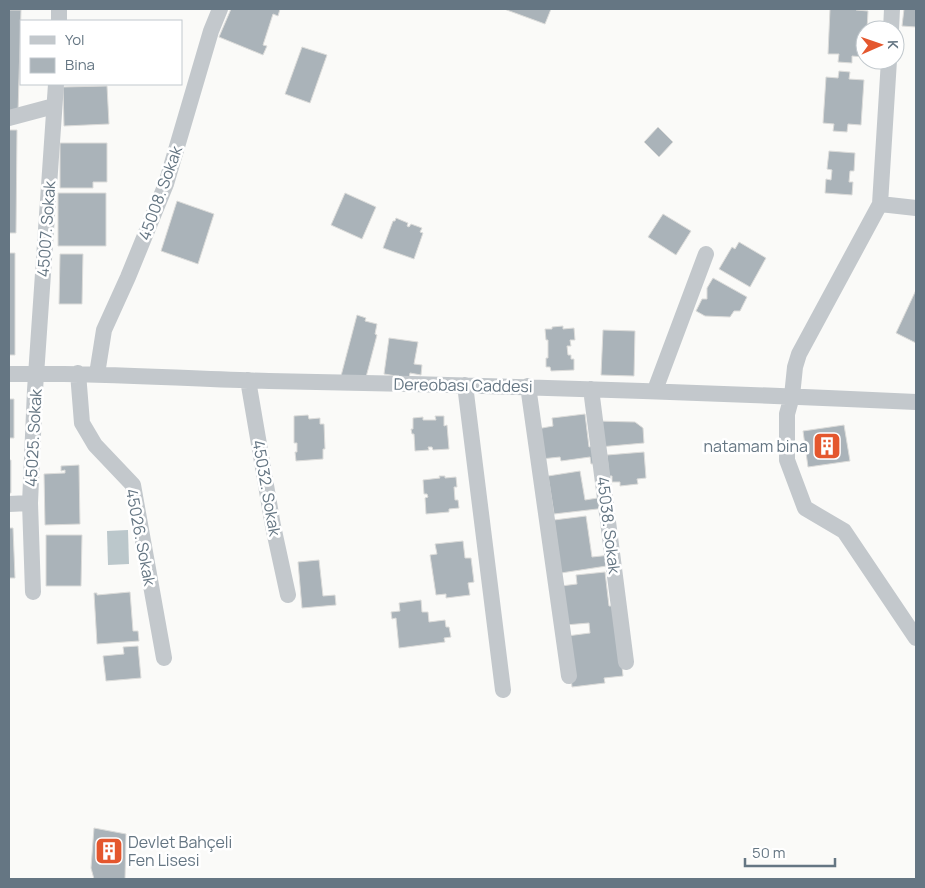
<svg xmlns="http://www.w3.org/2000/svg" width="925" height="888" font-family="Manrope,sans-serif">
  <rect width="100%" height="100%" fill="#fafaf8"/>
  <path fill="#bbc7cb" d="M 128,530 L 129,564 L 108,565 L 107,531 Z"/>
  <path fill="#aab3b9" stroke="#dcdcda" d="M 231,9 L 280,9 L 278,16 L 273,14 L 263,45 L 267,46 L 263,55 L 219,37 Z
    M 504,9 L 551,9 L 545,24 Z
    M 830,9 L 856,9 L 856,10 L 868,11 L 867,30 L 865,30 L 865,57 L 852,56 L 852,63 L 838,62 L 839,54 L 828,54 Z
    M 904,9 L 916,9 L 916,27 L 902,26 Z
    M 9,10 L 21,10 L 18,112 L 9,112 Z
    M 302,47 L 327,55 L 310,103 L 285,94 Z
    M 839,71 L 850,72 L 849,79 L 864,80 L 861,125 L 848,124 L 847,132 L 833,131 L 834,124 L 823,123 L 826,77 L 838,78 Z
    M 107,86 L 109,124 L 64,126 L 63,87 Z
    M 658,127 L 673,142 L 659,157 L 644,142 Z
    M 9,130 L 17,130 L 16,233 L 9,233 Z
    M 60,143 L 107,143 L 107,182 L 93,182 L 93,188 L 60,188 Z
    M 829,151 L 855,153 L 854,171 L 850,171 L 849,182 L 853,182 L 852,195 L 825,193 L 826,179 L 831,180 L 832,170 L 827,169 Z
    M 58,193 L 106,193 L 106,246 L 58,246 Z
    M 345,193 L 376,207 L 362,239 L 331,225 Z
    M 177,201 L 214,214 L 198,264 L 161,251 Z
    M 663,214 L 691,231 L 676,255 L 648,237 Z
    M 396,218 L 408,223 L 407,226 L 409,227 L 411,224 L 422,228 L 420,232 L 423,233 L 414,259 L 383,248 L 393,221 L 395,221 Z
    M 739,242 L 766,258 L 750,287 L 719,269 L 732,247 L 735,249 Z
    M 9,253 L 15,253 L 15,355 L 9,355 Z
    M 60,254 L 83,254 L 82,304 L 59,304 Z
    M 713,278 L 747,297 L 740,311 L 734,311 L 730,317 L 705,316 L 696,311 L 702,299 L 707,299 L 707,288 Z
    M 916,290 L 916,343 L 896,333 Z
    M 357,315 L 366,318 L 365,321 L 377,324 L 375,334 L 377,335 L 365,381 L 341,376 Z
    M 563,326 L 563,329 L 574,328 L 575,340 L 570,340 L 571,346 L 567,346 L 568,355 L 571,355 L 571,359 L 574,359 L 574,370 L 551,371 L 550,367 L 546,367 L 546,358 L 548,358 L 548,340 L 546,340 L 545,329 L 552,329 L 552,327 Z
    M 603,330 L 635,331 L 634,376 L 601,375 Z
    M 389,338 L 418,342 L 414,364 L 422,365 L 421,375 L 410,373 L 409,378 L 384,374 Z
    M 9,399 L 14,399 L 14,438 L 9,438 Z
    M 585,414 L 589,447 L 598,445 L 600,463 L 591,464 L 590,457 L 561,461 L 560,457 L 541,459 L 537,429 L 553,426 L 552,418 Z
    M 308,415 L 309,419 L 320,418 L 320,424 L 324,424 L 325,449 L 323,449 L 323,459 L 296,461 L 295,452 L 297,452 L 297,443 L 294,443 L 294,416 Z
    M 435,416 L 444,416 L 444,426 L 447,425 L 449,449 L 433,450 L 432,447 L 428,447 L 429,450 L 415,451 L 414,434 L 412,434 L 411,429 L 413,429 L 413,418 L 423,417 L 423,420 L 436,420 Z
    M 596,421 L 635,422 L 643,428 L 644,443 L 599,447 Z
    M 844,425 L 850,461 L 808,467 L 803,431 Z
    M 644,452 L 646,478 L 637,479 L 638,484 L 620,486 L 620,482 L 612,482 L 612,476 L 609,476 L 607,455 Z
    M 9,460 L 11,460 L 11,493 L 9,493 Z
    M 79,465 L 80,524 L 45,525 L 44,474 L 65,473 L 65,470 L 61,471 L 61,466 Z
    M 580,471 L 585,500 L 604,497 L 606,508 L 554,514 L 548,476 Z
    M 439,476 L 445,476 L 445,478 L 456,477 L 457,487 L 454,487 L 455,500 L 458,500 L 459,508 L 449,509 L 449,512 L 426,514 L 425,498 L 428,497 L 427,494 L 424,494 L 423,480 L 440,478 Z
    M 586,516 L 592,557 L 611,555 L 613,565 L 561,573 L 554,520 Z
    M 9,528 L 13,528 L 15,578 L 9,578 Z
    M 46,535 L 82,535 L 81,586 L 46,586 Z
    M 463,541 L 465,558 L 471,558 L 474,582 L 468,583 L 470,595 L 446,598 L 446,594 L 436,595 L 430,555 L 437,554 L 435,544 Z
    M 319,560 L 323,596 L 335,595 L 336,605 L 302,608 L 298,562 Z
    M 605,572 L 609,606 L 616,606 L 623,676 L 604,678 L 605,683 L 572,687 L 567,636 L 590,633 L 589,623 L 565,625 L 561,586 L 577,584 L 576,575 Z
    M 130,592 L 133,631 L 138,631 L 139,641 L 97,644 L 94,593 L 97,593 L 97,595 Z
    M 421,600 L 422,612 L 428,612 L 429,622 L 445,620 L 446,627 L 449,627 L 451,637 L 444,638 L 445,642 L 399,648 L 396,618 L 392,619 L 391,612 L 400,611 L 399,603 Z
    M 138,646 L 141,678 L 106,681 L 103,656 L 124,654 L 123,647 Z
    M 94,828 L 126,834 L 125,879 L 94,879 L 91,868 Z"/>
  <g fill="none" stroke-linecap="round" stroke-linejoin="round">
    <path stroke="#c3c8cc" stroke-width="16" d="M 59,21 L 59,9
      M 891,30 L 892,9
      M 889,60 L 880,204 L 916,208
      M 9,118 L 54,106
      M 880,204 L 799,354 L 795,367 L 792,396 L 787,414 L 787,460 L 805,508 L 844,531 L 916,638
      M 78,373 L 82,423 L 95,445 L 133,485 L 164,658
      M 9,374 C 96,372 182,379 269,381 C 485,385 700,392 916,402
      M 97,374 L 104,330 L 128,277 L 166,184 L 211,31 L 220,9
      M 248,380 L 273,526 L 288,595
      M 465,385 L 503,690
      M 528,386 L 569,676
      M 591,389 L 626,662
      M 655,390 L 706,254
      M 9,504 L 30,503
      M 33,592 L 30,503 L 35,390 L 56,84"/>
  </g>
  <defs>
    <symbol id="building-square" viewBox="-11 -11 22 22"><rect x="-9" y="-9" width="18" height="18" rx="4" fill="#e4572e" stroke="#fff"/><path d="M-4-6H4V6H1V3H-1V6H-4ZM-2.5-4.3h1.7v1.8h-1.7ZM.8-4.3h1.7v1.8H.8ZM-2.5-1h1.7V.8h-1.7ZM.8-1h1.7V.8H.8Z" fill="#fff"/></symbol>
  </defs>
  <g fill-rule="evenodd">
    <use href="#building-square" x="811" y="430" width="32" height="32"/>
    <use href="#building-square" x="93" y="835" width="32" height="32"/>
  </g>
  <g text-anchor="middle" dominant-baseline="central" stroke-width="5" stroke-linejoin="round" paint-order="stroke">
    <g font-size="16" fill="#657683" stroke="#fff">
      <text transform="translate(160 193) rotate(-70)">45008. Sokak</text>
      <text transform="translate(46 229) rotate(-86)">45007. Sokak</text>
      <text transform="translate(463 385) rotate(1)">Dereobası Caddesi</text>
      <text transform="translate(33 438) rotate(-87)">45025. Sokak</text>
      <text transform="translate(267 488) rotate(80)">45032. Sokak</text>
      <text transform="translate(609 525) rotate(83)">45038. Sokak</text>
      <text transform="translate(141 537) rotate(79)">45026. Sokak</text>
    </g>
    <g font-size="16" fill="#657683" stroke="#fff" text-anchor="end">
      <text x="808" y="446">natamam bina</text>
      <text x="128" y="842" text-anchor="start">Devlet Bahçeli<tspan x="128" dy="18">Fen Lisesi</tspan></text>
    </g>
  </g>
  <rect width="925" height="888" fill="none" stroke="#657683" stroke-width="20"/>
  <rect x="20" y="20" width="162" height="65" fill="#ffffff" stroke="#c1c8cd"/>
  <rect x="30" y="36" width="25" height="8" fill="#c3c8cc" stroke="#c1c8cd"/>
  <text x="65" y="45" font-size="15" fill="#657683">Yol</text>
  <rect x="30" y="58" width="25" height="15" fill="#aab3b9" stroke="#c1c8cd"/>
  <text x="65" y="70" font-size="15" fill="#657683">Bina</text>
  <g transform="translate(880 45) rotate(88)"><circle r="24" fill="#ffffff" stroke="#c1c8cd"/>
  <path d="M0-4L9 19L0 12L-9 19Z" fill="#e4572e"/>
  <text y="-8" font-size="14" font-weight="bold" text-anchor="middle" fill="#657683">K</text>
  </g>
  <path d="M745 858v8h90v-8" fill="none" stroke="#657683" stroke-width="2.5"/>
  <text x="752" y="858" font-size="15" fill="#657683" stroke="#ffffff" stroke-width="4" paint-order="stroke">50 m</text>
</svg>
